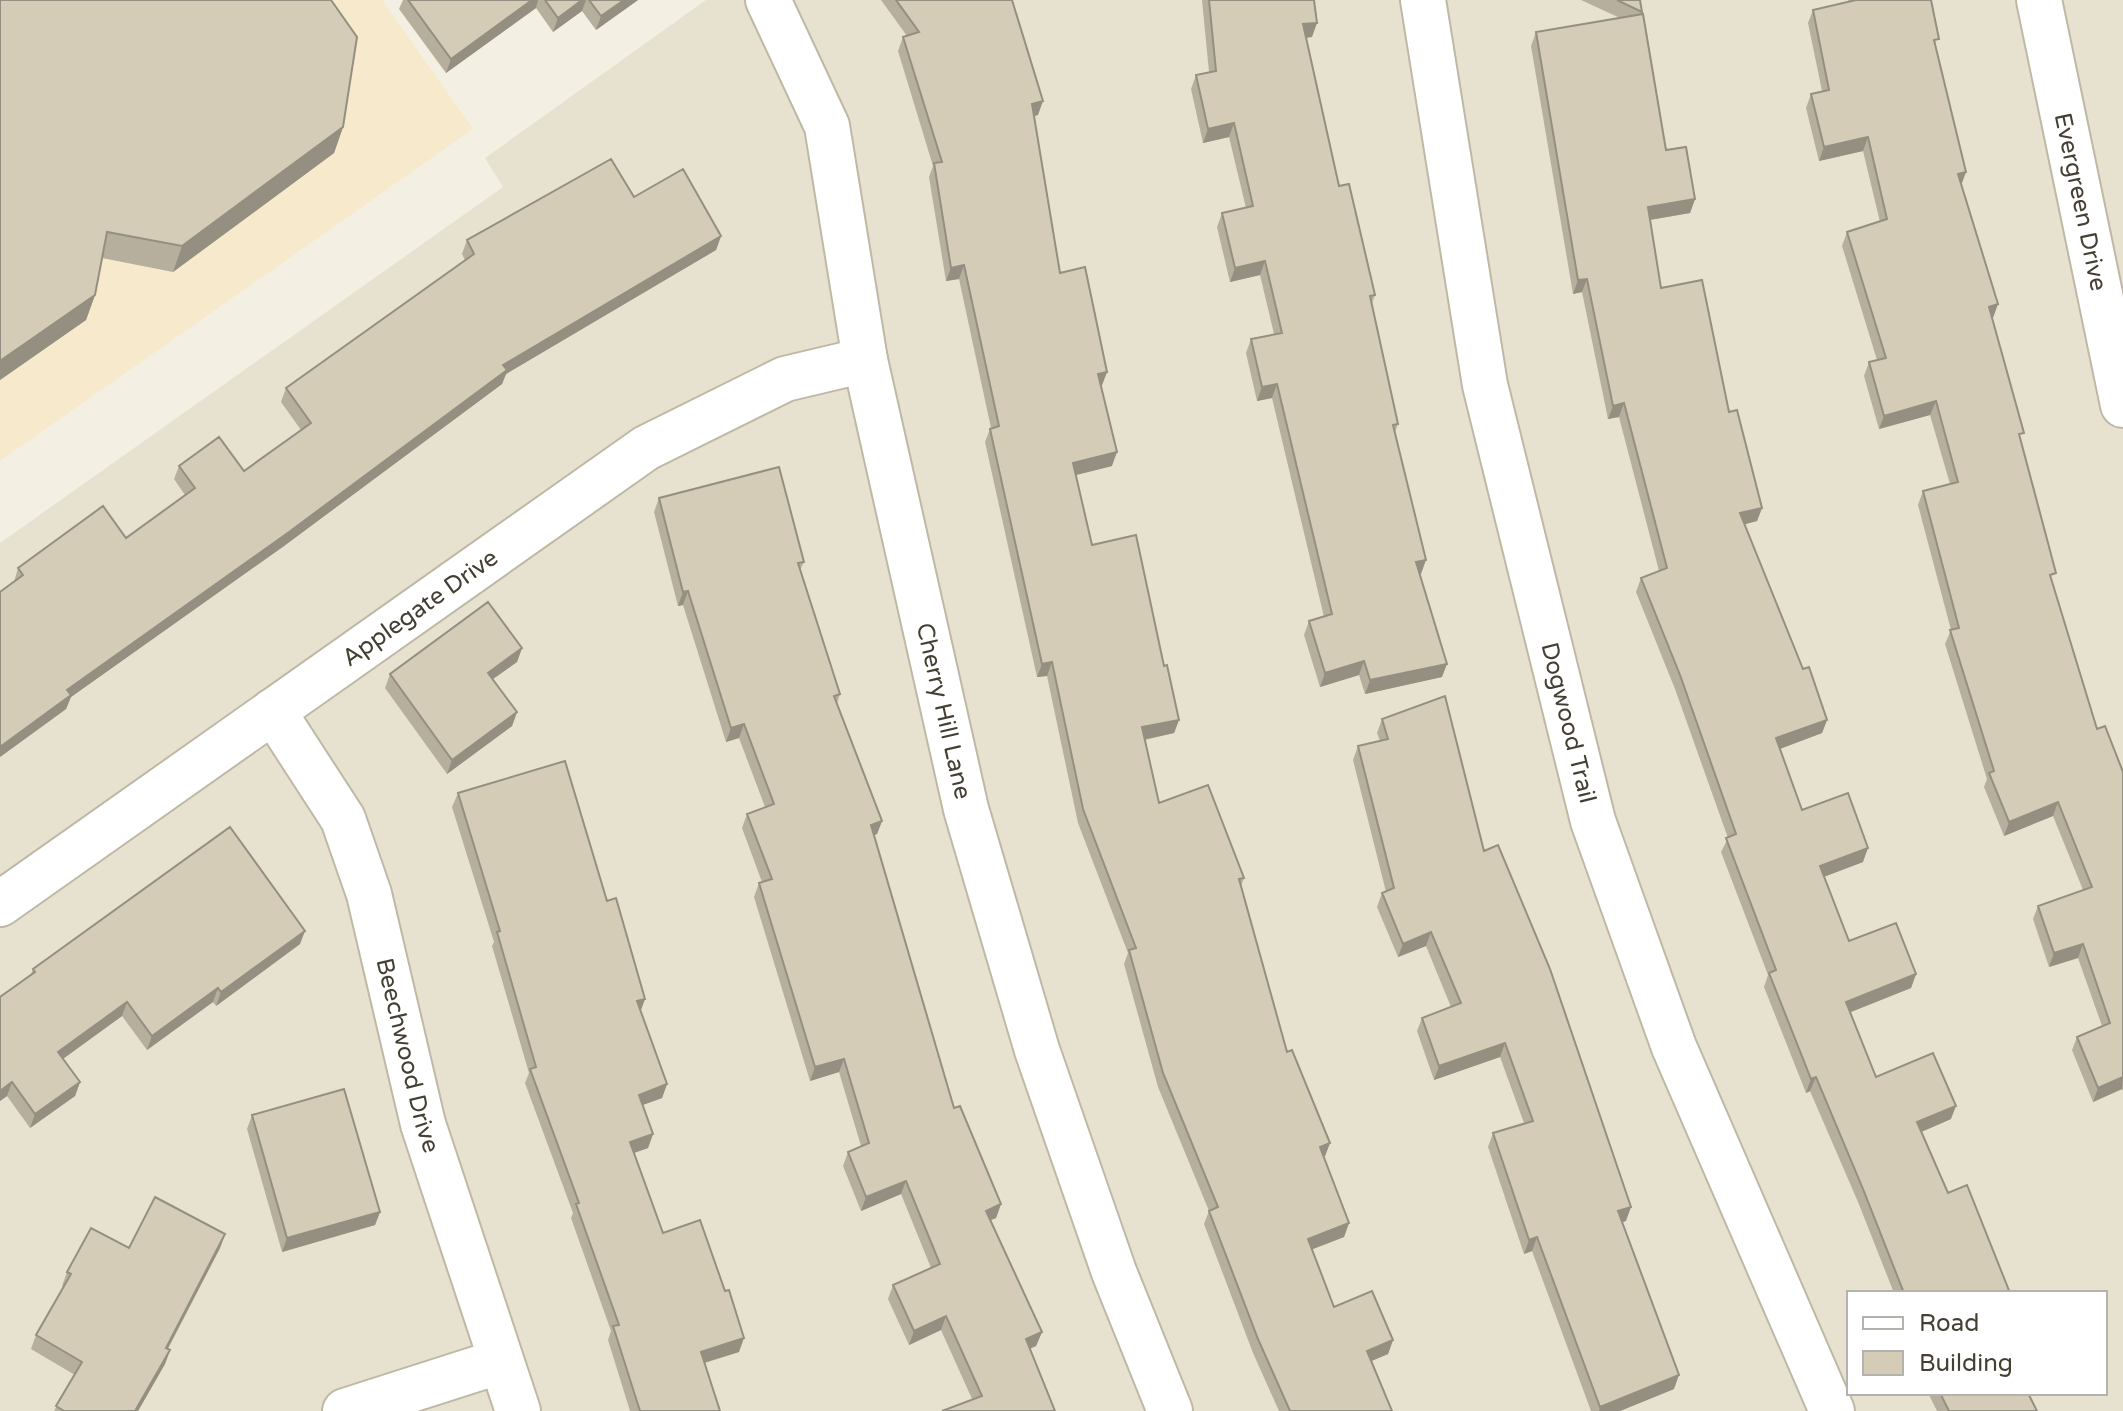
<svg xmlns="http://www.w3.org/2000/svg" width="2123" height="1411" font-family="'Varela Round',sans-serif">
  <rect width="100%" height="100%" fill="#f3efe2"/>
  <path fill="#e7e2d0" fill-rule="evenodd" d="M 706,0 L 2123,0 L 2123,1411 L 0,1411 L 0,543 L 503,187 L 485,158 ZM 1849,1293 L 2105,1293 L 2105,1393 L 1849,1393 Z"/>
  <path fill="#f7e9cb" d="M 0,0 L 382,0 L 473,129 L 0,461 Z"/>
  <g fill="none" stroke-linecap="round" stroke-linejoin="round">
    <defs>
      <g id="minor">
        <path id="s1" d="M 768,0 L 827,126 L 865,360 L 966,809 L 1037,1050 L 1114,1272 L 1170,1411"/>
        <path id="s2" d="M 1423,0 L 1485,385 L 1593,821 L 1674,1047 L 1832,1411"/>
        <path id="s3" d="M 2039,0 L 2123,405"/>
        <path id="s4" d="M 273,711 L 343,819 L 369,894 L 423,1124 L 518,1411"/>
        <path id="s5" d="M 0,904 L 646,448 L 785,379 L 865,360"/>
        <path d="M 345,1411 L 501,1361"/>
      </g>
    </defs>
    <use href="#minor" stroke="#beb8a5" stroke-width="48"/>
    <use href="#minor" stroke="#fff" stroke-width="44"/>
  </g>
  <path fill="#b6af9d" d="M 0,0 L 343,127 L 334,153 L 173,272 L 102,258 L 95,295 L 86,320 L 0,380 Z
    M 403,0 L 638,0 L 596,30 L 582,11 L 553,32 L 536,8 L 446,73 L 399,9 Z
    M 881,0 L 1012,0 L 1038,115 L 1034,116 L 1060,273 L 1107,372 L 1102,385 L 1101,386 L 1112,466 L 1076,475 L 1092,545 L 1164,666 L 1179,720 L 1174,733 L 1145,740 L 1159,803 L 1244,878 L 1241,886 L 1287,1052 L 1330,1143 L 1325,1156 L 1324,1157 L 1349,1223 L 1344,1237 L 1312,1249 L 1334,1307 L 1393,1340 L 1388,1354 L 1371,1361 L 1392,1411 L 1279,1411 L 1253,1353 L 1204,1224 L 1209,1211 L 1158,1087 L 1124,964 L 1128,953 L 1078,823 L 1047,676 L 1037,677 L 985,442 L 990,429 L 991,428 L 959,279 L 946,281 L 929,177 L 933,166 L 898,51 L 903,37 L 907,36 Z
    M 1202,0 L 1314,0 L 1312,37 L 1306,38 L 1339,186 L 1375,295 L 1372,303 L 1398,424 L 1395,432 L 1421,574 L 1419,574 L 1442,677 L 1365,694 L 1359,675 L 1320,687 L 1304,635 L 1309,621 L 1324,617 L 1272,398 L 1257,401 L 1246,353 L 1251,339 L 1274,334 L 1260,275 L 1230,282 L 1217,227 L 1222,213 L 1246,208 L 1229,137 L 1203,143 L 1191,89 L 1196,75 L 1209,72 Z
    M 1581,0 L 1640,0 L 1642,14 L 1666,150 L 1695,199 L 1690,213 L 1650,220 L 1661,288 L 1729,412 L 1762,508 L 1757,521 L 1744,524 L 1803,669 L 1827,720 L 1822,733 L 1780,749 L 1802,810 L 1863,862 L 1824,877 L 1849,941 L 1916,974 L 1911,988 L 1850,1012 L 1876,1077 L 1951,1119 L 1921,1132 L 1948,1193 L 2010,1293 L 1894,1293 L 1858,1202 L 1810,1091 L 1806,1093 L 1764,987 L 1768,975 L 1721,852 L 1728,838 L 1675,689 L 1636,592 L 1641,578 L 1659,571 L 1619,417 L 1608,419 L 1582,292 L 1573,294 L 1531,46 L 1536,32 L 1620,18 Z
    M 1848,0 L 1931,0 L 1936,48 L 1961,185 L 1993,318 L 1992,318 L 2021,442 L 2052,583 L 2097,729 L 2123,772 L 2123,1091 L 2122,1089 L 2093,1102 L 2072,1050 L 2077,1037 L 2102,1026 L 2078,958 L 2049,967 L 2033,919 L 2038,906 L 2083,890 L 2053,816 L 2004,836 L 1984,787 L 1987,779 L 1945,644 L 1951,630 L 1918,505 L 1923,491 L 1950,484 L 1930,415 L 1879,429 L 1864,376 L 1869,362 L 1877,360 L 1842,246 L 1847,232 L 1880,222 L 1863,151 L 1819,161 L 1806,108 L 1811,94 L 1822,91 L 1808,23 L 1813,10 L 1849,2 Z
    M 634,197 L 721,236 L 716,250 L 506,374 L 502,384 L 284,546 L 71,697 L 66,709 L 0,757 L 0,592 L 14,582 L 18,568 L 126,538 L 185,495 L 174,479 L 179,466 L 244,471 L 301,430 L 281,402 L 286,388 L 465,260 L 462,254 L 467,240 Z
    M 659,498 L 804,562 L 800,570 L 840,694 L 837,703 L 882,821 L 877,834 L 874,835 L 954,1108 L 1001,1204 L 996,1218 L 991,1220 L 1042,1332 L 1036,1346 L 1030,1348 L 1055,1411 L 972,1399 L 941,1330 L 909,1345 L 888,1299 L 893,1285 L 931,1268 L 901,1194 L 861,1211 L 843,1166 L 848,1152 L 861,1146 L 839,1072 L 810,1081 L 754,897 L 759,883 L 762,882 L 742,828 L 747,814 L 765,807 L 739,738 L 726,742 L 683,605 L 678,606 L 654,512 Z
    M 522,648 L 517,662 L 493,679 L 517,712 L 512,726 L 447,774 L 385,688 L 390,674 Z
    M 1382,719 L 1484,851 L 1626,1221 L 1622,1222 L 1674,1389 L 1620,1411 L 1591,1411 L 1532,1251 L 1524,1254 L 1488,1147 L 1493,1133 L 1524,1123 L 1500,1057 L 1434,1080 L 1417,1031 L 1422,1018 L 1451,1007 L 1426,946 L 1398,957 L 1377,907 L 1382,893 L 1386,892 L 1353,760 L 1358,746 L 1380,741 L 1377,733 Z
    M 458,793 L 607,901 L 645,999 L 640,1011 L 667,1084 L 662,1098 L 643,1105 L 653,1134 L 648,1148 L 634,1153 L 663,1233 L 739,1352 L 705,1363 L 720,1411 L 630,1411 L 608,1340 L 611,1331 L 571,1218 L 573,1213 L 525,1083 L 529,1073 L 492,946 L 494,942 L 452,807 Z
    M 300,944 L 216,1006 L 213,1002 L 147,1050 L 122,1016 L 63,1059 L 80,1082 L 75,1096 L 30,1128 L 7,1096 L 0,1101 L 0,997 L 31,974 L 33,969 Z
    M 252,1115 L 380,1212 L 375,1225 L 282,1252 L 247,1129 Z
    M 225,1234 L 220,1248 L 168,1349 L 170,1350 L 165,1364 L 138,1411 L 54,1411 L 75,1375 L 31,1349 L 36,1335 L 64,1287 L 62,1286 L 67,1272 L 129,1248 Z
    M 1928,1393 L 2028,1393 L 2037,1411 L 1937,1411 Z"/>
  <path fill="#948f80" d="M 532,0 L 538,0 L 536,8 L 446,73 L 451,59 Z
    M 582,0 L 586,0 L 582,11 L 553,32 L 558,18 Z
    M 624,0 L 638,0 L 596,30 L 601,16 Z
    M 1317,23 L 1312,37 L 1298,38 L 1303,24 Z
    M 1043,101 L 1038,115 L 1027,118 L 1032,104 Z
    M 1234,123 L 1229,137 L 1203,143 L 1208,129 Z
    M 343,127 L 334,153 L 173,272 L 182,246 Z
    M 1868,137 L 1863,151 L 1819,161 L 1824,147 Z
    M 1966,172 L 1961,186 L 1958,174 Z
    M 1695,199 L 1690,213 L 1643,221 L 1648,207 Z
    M 721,236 L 716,250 L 506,374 L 502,384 L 284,546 L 71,697 L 66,709 L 0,757 L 0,747 L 67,690 L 503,365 Z
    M 1265,261 L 1260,275 L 1230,282 L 1235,268 Z
    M 964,265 L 959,279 L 946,281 L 951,268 Z
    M 1587,279 L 1582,292 L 1573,294 L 1578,280 Z
    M 95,295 L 86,320 L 0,380 L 0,361 Z
    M 1998,304 L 1993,318 L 1984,321 L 1989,307 Z
    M 1107,372 L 1102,385 L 1093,388 L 1098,374 Z
    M 1277,384 L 1272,398 L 1257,401 L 1262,387 Z
    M 1936,401 L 1930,415 L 1879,429 L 1884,416 Z
    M 1624,403 L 1619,417 L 1608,419 L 1613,406 Z
    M 1117,452 L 1112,466 L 1068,477 L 1073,463 Z
    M 1762,508 L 1757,521 L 1735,527 L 1740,513 Z
    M 1426,560 L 1421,574 L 1411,576 L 1416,562 Z
    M 688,591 L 683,605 L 678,606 L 683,592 Z
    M 522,648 L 517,662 L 483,686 L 488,673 Z
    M 1364,661 L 1359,675 L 1320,687 L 1325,673 Z
    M 1052,662 L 1047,676 L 1037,677 L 1042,664 Z
    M 1447,664 L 1442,677 L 1365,694 L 1370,680 Z
    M 517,712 L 512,726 L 447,774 L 452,760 Z
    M 1179,720 L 1174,733 L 1137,741 L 1142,727 Z
    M 1827,720 L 1822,733 L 1771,752 L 1776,738 Z
    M 744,724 L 739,738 L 726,742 L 731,728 Z
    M 2058,802 L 2053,816 L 2004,836 L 2009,822 Z
    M 882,821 L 877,834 L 866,839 L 871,825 Z
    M 1868,848 L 1863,862 L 1815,880 L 1820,866 Z
    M 305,931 L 300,944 L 216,1006 L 221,992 Z
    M 1431,932 L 1426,946 L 1398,957 L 1403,944 Z
    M 2083,944 L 2078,958 L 2049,967 L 2054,953 Z
    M 1916,974 L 1911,988 L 1841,1016 L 1846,1002 Z
    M 218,988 L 213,1002 L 147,1050 L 152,1036 Z
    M 645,999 L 640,1013 L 637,1001 Z
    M 127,1002 L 122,1016 L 53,1066 L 58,1052 Z
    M 1505,1043 L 1500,1057 L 1434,1080 L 1439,1066 Z
    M 844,1059 L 839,1072 L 810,1081 L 815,1067 Z
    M 1816,1077 L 1810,1091 L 1806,1093 L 1811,1079 Z
    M 2123,1077 L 2122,1089 L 2093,1102 L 2098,1088 Z
    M 12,1082 L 7,1096 L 0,1101 L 0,1091 Z
    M 80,1082 L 75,1096 L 30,1128 L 35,1114 Z
    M 667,1084 L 662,1098 L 634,1108 L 639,1095 Z
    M 1956,1106 L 1951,1119 L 1912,1136 L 1917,1122 Z
    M 653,1134 L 648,1148 L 625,1156 L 630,1142 Z
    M 1330,1143 L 1325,1156 L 1315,1161 L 1320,1147 Z
    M 906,1181 L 901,1194 L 861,1211 L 866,1197 Z
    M 1001,1204 L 996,1218 L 981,1224 L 986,1211 Z
    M 1631,1207 L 1626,1221 L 1613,1225 L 1618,1211 Z
    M 380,1212 L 375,1225 L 282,1252 L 287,1238 Z
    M 1349,1223 L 1344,1237 L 1303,1253 L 1308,1239 Z
    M 225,1234 L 220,1248 L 161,1361 L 166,1348 Z
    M 1537,1237 L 1532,1251 L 1524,1254 L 1529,1240 Z
    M 946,1316 L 941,1330 L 909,1345 L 914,1331 Z
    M 1042,1332 L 1036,1346 L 1021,1353 L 1026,1339 Z
    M 744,1338 L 739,1352 L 696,1365 L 701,1352 Z
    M 1393,1340 L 1388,1354 L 1362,1365 L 1367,1351 Z
    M 170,1350 L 165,1364 L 138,1411 L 135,1411 Z
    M 1679,1375 L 1674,1389 L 1620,1411 L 1599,1411 L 1600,1407 Z"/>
  <path fill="#d4ccb7" stroke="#948f80" stroke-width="2" d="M 0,0 L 331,0 L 357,37 L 343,127 L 182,246 L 107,232 L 95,295 L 0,361 Z
    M 408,0 L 532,0 L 451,59 Z
    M 545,0 L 582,0 L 558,18 Z
    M 589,0 L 624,0 L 601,16 Z
    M 896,0 L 1012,0 L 1043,101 L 1032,104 L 1060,273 L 1085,267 L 1107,372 L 1098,374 L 1117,452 L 1073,463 L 1092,545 L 1136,535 L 1164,666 L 1167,665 L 1179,720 L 1142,727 L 1159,803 L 1208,785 L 1244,878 L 1239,879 L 1287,1052 L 1292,1050 L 1330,1143 L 1320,1147 L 1349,1223 L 1308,1239 L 1334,1307 L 1372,1291 L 1393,1340 L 1367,1351 L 1392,1411 L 1290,1411 L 1258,1339 L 1209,1211 L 1218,1207 L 1163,1073 L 1129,950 L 1136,948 L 1083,809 L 1052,662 L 1042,664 L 990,429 L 999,426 L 964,265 L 951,268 L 934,163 L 942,162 L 903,37 L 919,32 Z
    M 1209,0 L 1314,0 L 1317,23 L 1303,24 L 1339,186 L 1349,184 L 1375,295 L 1370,296 L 1398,424 L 1393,425 L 1426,560 L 1416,562 L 1447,664 L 1370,680 L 1364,661 L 1325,673 L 1309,621 L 1332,614 L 1277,384 L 1262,387 L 1251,339 L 1282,333 L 1265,261 L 1235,268 L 1222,213 L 1253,206 L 1234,123 L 1208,129 L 1196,75 L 1216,71 Z
    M 1617,0 L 1640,0 L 1642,12 Z
    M 1856,0 L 1931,0 L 1939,39 L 1934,40 L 1966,172 L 1958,174 L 1998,304 L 1989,307 L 2024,433 L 2019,434 L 2056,573 L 2050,575 L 2097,729 L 2105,726 L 2123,772 L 2123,1077 L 2098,1088 L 2077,1037 L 2110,1023 L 2083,944 L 2054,953 L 2038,906 L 2092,887 L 2058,802 L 2009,822 L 1989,773 L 1994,771 L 1950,630 L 1959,628 L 1923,491 L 1958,482 L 1936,401 L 1884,416 L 1869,362 L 1886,358 L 1847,232 L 1887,219 L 1868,137 L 1824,147 L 1811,94 L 1829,90 L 1813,10 Z
    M 1643,14 L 1666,150 L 1686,147 L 1695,199 L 1648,207 L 1661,288 L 1702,280 L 1729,412 L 1737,410 L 1762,508 L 1740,513 L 1803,669 L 1809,667 L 1827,720 L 1776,738 L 1802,810 L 1848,793 L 1868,848 L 1820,866 L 1849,941 L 1896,923 L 1916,974 L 1846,1002 L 1876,1077 L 1933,1053 L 1956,1106 L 1917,1122 L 1948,1193 L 1967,1185 L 2010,1293 L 1904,1293 L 1863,1189 L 1816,1077 L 1811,1079 L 1769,973 L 1776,970 L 1726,838 L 1736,834 L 1680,675 L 1641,578 L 1667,568 L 1624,403 L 1613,406 L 1587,279 L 1578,280 L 1536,32 Z
    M 611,159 L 634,197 L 683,169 L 721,236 L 503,365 L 507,370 L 289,532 L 67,690 L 71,695 L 0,747 L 0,592 L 23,575 L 18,568 L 103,506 L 126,538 L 195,488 L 179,466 L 219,437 L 244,471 L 311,423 L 286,388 L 474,254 L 467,240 Z
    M 779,467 L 804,562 L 798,563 L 840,694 L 834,696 L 882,821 L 871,825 L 954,1108 L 960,1106 L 1001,1204 L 986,1211 L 1042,1332 L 1026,1339 L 1055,1411 L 942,1411 L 982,1396 L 946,1316 L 914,1331 L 893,1285 L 940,1264 L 906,1181 L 866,1197 L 848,1152 L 869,1143 L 844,1059 L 815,1067 L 759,883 L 772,879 L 747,814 L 774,804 L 744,724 L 731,728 L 688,591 L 683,592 L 659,498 Z
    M 488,602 L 522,648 L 488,673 L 517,712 L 452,760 L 390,674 Z
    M 1445,696 L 1484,851 L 1498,845 L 1550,969 L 1631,1207 L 1618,1211 L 1679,1375 L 1600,1407 L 1537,1237 L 1529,1240 L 1493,1133 L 1533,1121 L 1505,1043 L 1439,1066 L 1422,1018 L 1461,1003 L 1431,932 L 1403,944 L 1382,893 L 1394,888 L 1358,746 L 1388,739 L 1382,719 Z
    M 565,761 L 607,901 L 616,898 L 645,999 L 637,1001 L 667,1084 L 639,1095 L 653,1134 L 630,1142 L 663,1233 L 700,1220 L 725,1291 L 729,1290 L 744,1338 L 701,1352 L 720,1411 L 640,1411 L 613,1326 L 619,1325 L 576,1204 L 579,1203 L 530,1069 L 536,1067 L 497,932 L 500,931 L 458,793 Z
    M 230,827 L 305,931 L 221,992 L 218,988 L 152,1036 L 127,1002 L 58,1052 L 80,1082 L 35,1114 L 12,1082 L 0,1091 L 0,997 L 35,972 L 33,969 Z
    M 344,1089 L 380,1212 L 287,1238 L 252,1115 Z
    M 155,1197 L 225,1234 L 166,1348 L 170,1350 L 135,1411 L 64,1411 L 56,1406 L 82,1362 L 36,1335 L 71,1274 L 67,1272 L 91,1228 L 129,1248 Z
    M 1940,1393 L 2028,1393 L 2037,1411 L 1949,1411 Z"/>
  <g text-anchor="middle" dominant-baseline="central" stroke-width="7" stroke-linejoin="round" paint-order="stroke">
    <g font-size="24" fill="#443f33" stroke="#fff">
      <text stroke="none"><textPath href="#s3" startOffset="206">Evergreen Drive</textPath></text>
      <text stroke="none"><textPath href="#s5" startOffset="514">Applegate Drive</textPath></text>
      <text stroke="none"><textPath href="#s1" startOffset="736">Cherry Hill Lane</textPath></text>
      <text stroke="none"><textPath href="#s2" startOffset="738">Dogwood Trail</textPath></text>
      <text stroke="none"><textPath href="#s4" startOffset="374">Beechwood Drive</textPath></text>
    </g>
  </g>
  <rect x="1847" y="1291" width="260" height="104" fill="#ffffff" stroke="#b4b2ad" stroke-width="2"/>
  <rect x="1863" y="1317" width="40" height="12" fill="#ffffff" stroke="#b4b2ad" stroke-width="2"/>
  <text x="1919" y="1331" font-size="24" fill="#443f33">Road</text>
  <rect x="1863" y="1351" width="40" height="24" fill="#d4ccb7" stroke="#b4b2ad" stroke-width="2"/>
  <text x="1919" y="1371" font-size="24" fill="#443f33">Building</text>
</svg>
